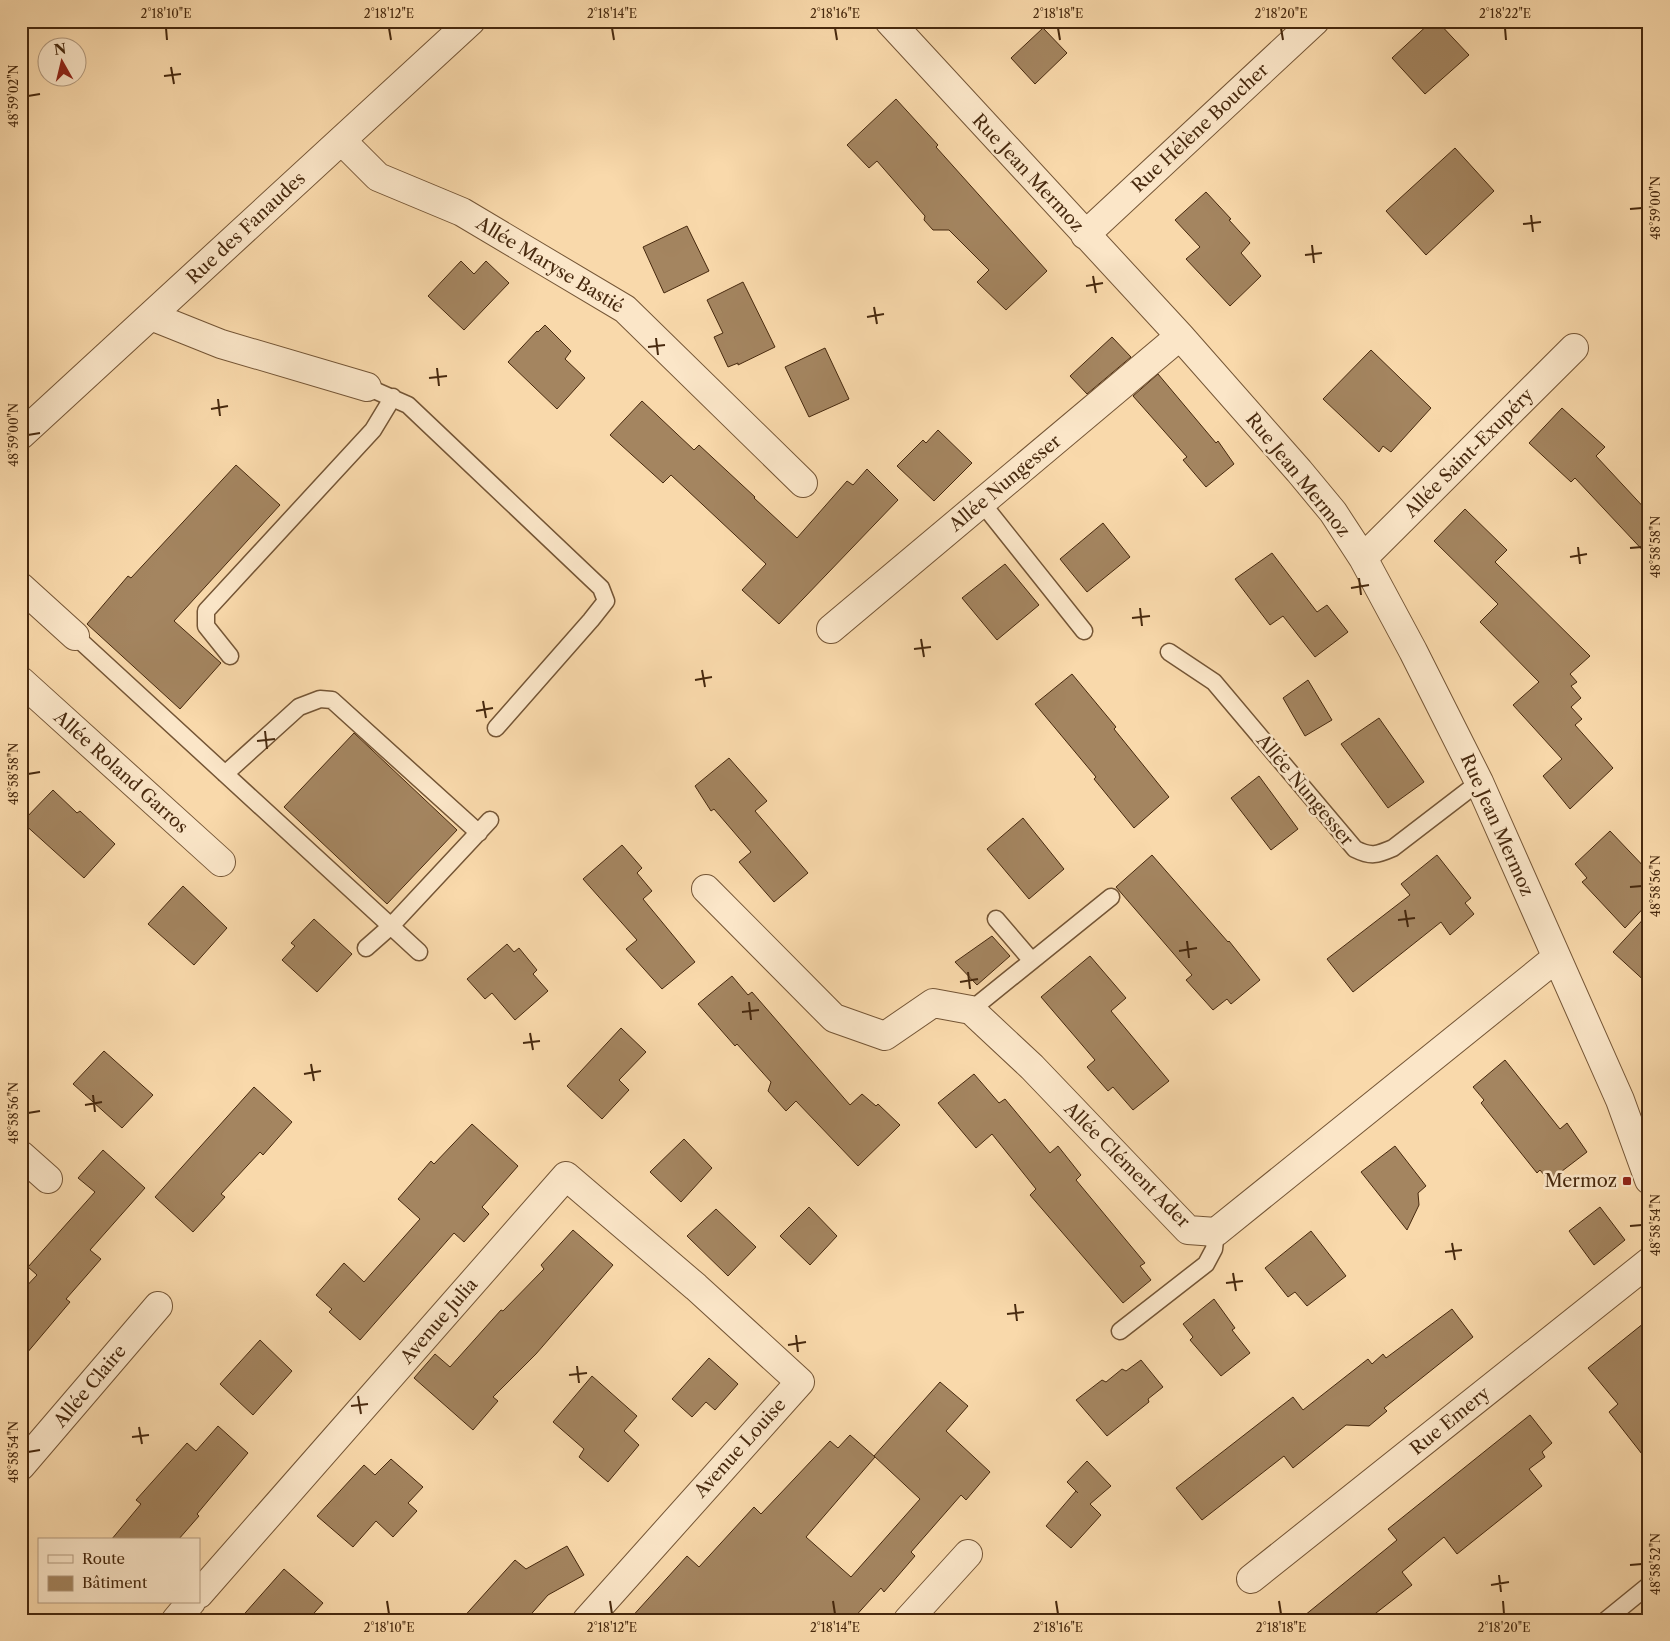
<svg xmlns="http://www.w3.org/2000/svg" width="1670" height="1641" font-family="'Libre Caslon Text',serif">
  <rect width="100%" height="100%" fill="#f9d9ab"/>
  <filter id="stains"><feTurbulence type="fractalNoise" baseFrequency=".004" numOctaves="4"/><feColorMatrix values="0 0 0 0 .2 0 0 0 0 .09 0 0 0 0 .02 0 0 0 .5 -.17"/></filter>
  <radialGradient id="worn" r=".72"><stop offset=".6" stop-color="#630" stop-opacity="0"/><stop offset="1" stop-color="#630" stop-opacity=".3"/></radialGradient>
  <path fill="#a48560" stroke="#47290e" d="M 1432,21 L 1437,21 L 1469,55 L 1425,94 L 1392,58 Z
    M 1043,28 L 1067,53 L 1035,84 L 1011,58 Z
    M 896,99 L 938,145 L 936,147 L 1047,271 L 1006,310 L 977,282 L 989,270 L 949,230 L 933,230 L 924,220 L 925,216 L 877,161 L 869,168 L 847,145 Z
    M 1455,148 L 1494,191 L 1426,255 L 1386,211 Z
    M 1206,192 L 1231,219 L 1229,220 L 1250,243 L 1241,253 L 1261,276 L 1230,306 L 1186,259 L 1200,247 L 1175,220 Z
    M 687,226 L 709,271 L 664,293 L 643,247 Z
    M 461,261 L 474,274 L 486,261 L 509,283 L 464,330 L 428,296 Z
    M 743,282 L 775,347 L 738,365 L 738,363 L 728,367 L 714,337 L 723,333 L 707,300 Z
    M 545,325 L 571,351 L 565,359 L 585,378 L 557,409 L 508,362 L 537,331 L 538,332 Z
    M 1112,337 L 1131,357 L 1087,394 L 1070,376 Z
    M 825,348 L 849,399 L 809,417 L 785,367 Z
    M 1371,350 L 1431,408 L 1391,452 L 1383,446 L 1379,452 L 1323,399 Z
    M 1158,374 L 1216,443 L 1218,441 L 1234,464 L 1206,487 L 1183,460 L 1187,457 L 1133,396 Z
    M 642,401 L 694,450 L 699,445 L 755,497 L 754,498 L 797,538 L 847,481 L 853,485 L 867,469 L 898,500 L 779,624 L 742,590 L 766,564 L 671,475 L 663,483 L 610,435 Z
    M 1562,408 L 1605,447 L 1596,456 L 1649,513 L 1649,557 L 1575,478 L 1571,482 L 1529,443 Z
    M 938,430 L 972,463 L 934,501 L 897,466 L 923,440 L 926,443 Z
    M 236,465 L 280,505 L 174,621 L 221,663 L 180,709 L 87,624 L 128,576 L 131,578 Z
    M 1465,509 L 1507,550 L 1495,562 L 1590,656 L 1570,674 L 1577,682 L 1571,686 L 1581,698 L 1571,707 L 1582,719 L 1575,725 L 1613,768 L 1570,809 L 1543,776 L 1562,759 L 1513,705 L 1539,682 L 1480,622 L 1498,604 L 1434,541 Z
    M 1103,523 L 1130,557 L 1087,592 L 1060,559 Z
    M 1272,553 L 1317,612 L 1327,605 L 1348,632 L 1315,657 L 1283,616 L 1270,625 L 1235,579 Z
    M 1005,564 L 1039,605 L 997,640 L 962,598 Z
    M 1072,674 L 1116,727 L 1114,729 L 1169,797 L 1134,828 L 1094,779 L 1096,777 L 1035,704 Z
    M 1308,680 L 1332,720 L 1305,736 L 1283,698 Z
    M 1379,718 L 1424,782 L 1388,808 L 1341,744 Z
    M 354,733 L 457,830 L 387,904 L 284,807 Z
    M 729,758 L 767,801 L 755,811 L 808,873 L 774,902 L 739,862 L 751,852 L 714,809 L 711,811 L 695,786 Z
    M 1259,776 L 1298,829 L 1271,850 L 1231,798 Z
    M 53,790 L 77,813 L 80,811 L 115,844 L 84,878 L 22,822 Z
    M 1023,818 L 1064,869 L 1029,899 L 987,849 Z
    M 1610,831 L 1649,872 L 1649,902 L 1625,928 L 1582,882 L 1587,878 L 1575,864 Z
    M 622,845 L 642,868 L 637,873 L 652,891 L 643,899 L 695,962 L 662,989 L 626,949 L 637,940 L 583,879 Z
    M 1152,855 L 1228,942 L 1229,941 L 1260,980 L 1231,1004 L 1227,999 L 1213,1010 L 1186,980 L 1192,975 L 1116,887 Z
    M 1437,855 L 1471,898 L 1465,903 L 1474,914 L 1450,935 L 1441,922 L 1353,992 L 1327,959 L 1410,895 L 1401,884 Z
    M 183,886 L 227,928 L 194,965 L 148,924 Z
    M 1649,913 L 1649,985 L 1613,952 Z
    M 314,919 L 352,954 L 317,992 L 282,960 L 295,946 L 291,943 Z
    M 992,936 L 1010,956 L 977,985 L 955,962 Z
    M 507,944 L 514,952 L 519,948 L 537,970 L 533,974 L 548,991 L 515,1020 L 492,993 L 485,999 L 467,979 Z
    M 1090,956 L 1126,998 L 1111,1011 L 1169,1081 L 1133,1110 L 1113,1087 L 1108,1091 L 1087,1067 L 1095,1060 L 1041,997 Z
    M 732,976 L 748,995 L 752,992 L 850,1105 L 862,1094 L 876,1106 L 878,1104 L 900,1125 L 858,1166 L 796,1101 L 786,1111 L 768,1091 L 771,1082 L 737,1044 L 735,1046 L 698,1004 Z
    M 621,1028 L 646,1052 L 619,1080 L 629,1090 L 602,1119 L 567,1086 Z
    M 104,1051 L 153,1095 L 122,1128 L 73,1084 Z
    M 1505,1060 L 1560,1129 L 1567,1123 L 1587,1152 L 1549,1181 L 1540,1170 L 1537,1173 L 1481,1103 L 1484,1100 L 1473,1087 Z
    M 974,1074 L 999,1103 L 1005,1099 L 1050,1153 L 1058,1146 L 1081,1175 L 1076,1180 L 1145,1263 L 1140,1266 L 1151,1280 L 1123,1303 L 1030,1195 L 1036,1189 L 992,1134 L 976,1148 L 938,1103 Z
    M 254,1087 L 292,1122 L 263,1155 L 260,1152 L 221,1194 L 225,1197 L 193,1232 L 155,1197 Z
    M 472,1124 L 518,1166 L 482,1207 L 489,1214 L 464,1242 L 454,1233 L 360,1340 L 329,1312 L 332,1309 L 316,1295 L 344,1263 L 364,1282 L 420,1219 L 398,1199 L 431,1161 L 434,1164 Z
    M 684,1139 L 712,1168 L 681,1202 L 650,1172 Z
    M 1395,1146 L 1426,1186 L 1418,1193 L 1419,1205 L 1407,1230 L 1361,1172 Z
    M 103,1150 L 145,1188 L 90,1250 L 101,1259 L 66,1299 L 70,1302 L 21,1360 L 21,1292 L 37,1275 L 28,1267 L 95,1192 L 78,1178 Z
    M 809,1207 L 837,1236 L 810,1265 L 780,1236 Z
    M 1600,1207 L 1625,1240 L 1594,1265 L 1569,1231 Z
    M 716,1209 L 756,1247 L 728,1276 L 687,1236 Z
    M 573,1230 L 613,1265 L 536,1354 L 493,1397 L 498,1401 L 473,1430 L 414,1378 L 435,1354 L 450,1367 L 501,1310 L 503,1311 L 544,1269 L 541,1265 Z
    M 1311,1231 L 1346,1276 L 1307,1306 L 1295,1292 L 1288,1297 L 1265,1268 Z
    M 1214,1299 L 1235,1328 L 1232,1330 L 1250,1353 L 1221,1376 L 1190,1340 L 1193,1337 L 1183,1324 Z
    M 1452,1309 L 1473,1337 L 1384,1408 L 1387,1411 L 1369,1426 L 1346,1425 L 1293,1468 L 1284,1456 L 1202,1520 L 1176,1488 L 1293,1397 L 1303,1410 L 1368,1359 L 1372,1364 L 1383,1354 L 1386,1358 Z
    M 1649,1319 L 1649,1463 L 1609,1412 L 1618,1404 L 1588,1368 Z
    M 260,1340 L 292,1371 L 253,1415 L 220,1384 Z
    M 709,1358 L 738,1384 L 715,1410 L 706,1402 L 692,1417 L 672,1399 Z
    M 1141,1360 L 1163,1387 L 1148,1399 L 1149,1402 L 1107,1436 L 1076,1400 L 1102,1380 L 1106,1382 L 1122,1369 L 1126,1371 Z
    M 592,1376 L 637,1416 L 624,1431 L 639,1445 L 608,1482 L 579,1457 L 584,1449 L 553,1422 Z
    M 940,1382 L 968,1406 L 946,1431 L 990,1472 L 966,1500 L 961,1495 L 911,1552 L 915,1556 L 884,1592 L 881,1588 L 852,1620 L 629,1620 L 687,1556 L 699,1567 L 754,1507 L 761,1514 L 830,1441 L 838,1448 L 850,1435 L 875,1457 L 806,1537 L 851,1577 L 920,1499 L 874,1456 Z
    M 1530,1415 L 1552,1443 L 1542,1452 L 1545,1457 L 1529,1469 L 1542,1486 L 1457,1554 L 1444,1537 L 1402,1572 L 1412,1585 L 1367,1620 L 1299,1620 L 1397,1540 L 1388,1529 Z
    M 218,1426 L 248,1453 L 197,1514 L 199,1516 L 178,1540 L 111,1540 L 141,1504 L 136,1500 L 187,1443 L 196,1451 Z
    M 391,1459 L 423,1487 L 408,1503 L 417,1511 L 393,1537 L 376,1521 L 353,1547 L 317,1516 L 364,1465 L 375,1475 Z
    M 1087,1461 L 1111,1486 L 1090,1504 L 1101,1515 L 1071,1548 L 1046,1526 L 1076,1491 L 1078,1493 L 1067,1482 Z
    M 567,1546 L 584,1575 L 548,1595 L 526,1620 L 461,1620 L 515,1560 L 526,1569 Z
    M 284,1569 L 323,1603 L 308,1620 L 239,1620 Z"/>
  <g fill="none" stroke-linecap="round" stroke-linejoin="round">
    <defs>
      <path id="service" d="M 367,387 L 408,405 L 601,588 L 606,601 L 591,620 L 496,728
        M 982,503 L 1084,631
        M 75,636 L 419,952
        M 1169,652 L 1214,682 L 1355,849 C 1371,857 1377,855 1393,848 L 1479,782
        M 230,656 L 206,626 L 206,611 L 373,430 L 393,397
        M 225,774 L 299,707 L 320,699 L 332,700 L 479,833
        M 996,919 L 1032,961
        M 366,948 L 391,926 L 490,820
        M 971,1010 L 1111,897
        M 1120,1331 L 1206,1264 L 1214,1249 L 1216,1232
        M 1606,1620 L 1649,1585"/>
      <path id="minor" d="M 889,21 L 1180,336 L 1299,471 L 1333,512 L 1363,558 L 1413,651 L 1479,782 L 1620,1100 L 1649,1180
        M 342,141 L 378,177 L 462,212 L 625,309 L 803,483
        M 1085,235 L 1315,21
        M 151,316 L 221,344 L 367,387
        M 21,435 L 471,21
        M 1363,558 L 1574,348
        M 21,587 L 75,636
        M 831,629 L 1180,336
        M 21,681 L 221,862
        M 706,889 L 834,1018 L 885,1036 L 933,1003 L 971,1010 L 1032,1067 L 1188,1230 L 1216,1232 L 1556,958
        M 21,1155 L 48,1179
        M 21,1466 L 158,1306
        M 1251,1579 L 1649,1262
        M 199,1594 L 566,1176 L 696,1287 L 800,1382 L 587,1620
        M 176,1620 L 191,1602
        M 908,1620 L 968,1554"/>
    </defs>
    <use href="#service" stroke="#745535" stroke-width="19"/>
    <use href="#minor" stroke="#745535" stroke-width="30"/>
    <use href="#service" stroke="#fbe6c8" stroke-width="16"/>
    <use href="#minor" stroke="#fbe6c8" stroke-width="28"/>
  </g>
  <path fill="none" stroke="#47290e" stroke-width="2" d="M 166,28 L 167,40M 389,28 L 391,40M 612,28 L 614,40M 835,28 L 837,40M 1058,28 L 1060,40M 1281,28 L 1283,40M 1505,28 L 1506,40M 171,67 L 174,84M 164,76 L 181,74M 28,96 L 40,94M 1630,209 L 1642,208M 1531,215 L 1533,232M 1523,224 L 1541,222M 1312,245 L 1314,263M 1305,255 L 1322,253M 1093,276 L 1096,293M 1086,286 L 1103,283M 874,307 L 877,324M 867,317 L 884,314M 656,338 L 658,355M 648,347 L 665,345M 437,368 L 439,386M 429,378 L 447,376M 218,399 L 220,416M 211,409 L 228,406M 28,435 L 40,433M 1578,547 L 1580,564M 1630,548 L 1642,547M 1570,557 L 1587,554M 1359,578 L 1361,595M 1351,588 L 1369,585M 1140,608 L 1142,626M 1132,618 L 1150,616M 921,639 L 924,657M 914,649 L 931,647M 702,670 L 705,687M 695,680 L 712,677M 483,701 L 486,718M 476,711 L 493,708M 265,731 L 267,749M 257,741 L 275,739M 28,774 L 40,772M 1630,887 L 1642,886M 1405,910 L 1408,927M 1398,920 L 1415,918M 1187,941 L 1189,958M 1179,951 L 1197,948M 968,972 L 970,989M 960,982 L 978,979M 749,1002 L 751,1020M 742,1012 L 759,1010M 530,1033 L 533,1050M 523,1043 L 540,1041M 311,1064 L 314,1081M 304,1074 L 321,1071M 93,1095 L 95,1112M 85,1105 L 102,1102M 28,1113 L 40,1111M 1630,1226 L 1642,1225M 1452,1243 L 1455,1260M 1445,1252 L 1462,1250M 1233,1273 L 1236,1291M 1226,1283 L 1243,1281M 1015,1304 L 1017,1321M 1007,1314 L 1024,1312M 796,1335 L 798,1352M 788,1345 L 806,1342M 577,1366 L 579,1383M 569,1375 L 587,1373M 358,1396 L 361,1414M 351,1406 L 368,1404M 139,1427 L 142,1444M 132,1437 L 149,1435M 28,1452 L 40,1450M 1630,1565 L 1642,1564M 1499,1575 L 1501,1592M 1491,1585 L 1509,1582M 387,1601 L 389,1614M 610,1601 L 612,1614M 833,1601 L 835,1614M 1056,1601 L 1058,1614M 1279,1601 L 1281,1614M 1503,1601 L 1504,1614"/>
  <rect fill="#8f2418" stroke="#fbe6c8" stroke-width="2" x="1622" y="1176" width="10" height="10" rx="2.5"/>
  <g text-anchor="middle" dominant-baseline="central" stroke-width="5" stroke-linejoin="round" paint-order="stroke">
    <g font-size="18" fill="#47290e" stroke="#fbe6c8">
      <text transform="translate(1200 128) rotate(-43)">Rue Hélène Boucher</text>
      <text transform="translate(1028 173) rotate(47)">Rue Jean Mermoz</text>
      <text transform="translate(246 228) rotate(-43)">Rue des Fanaudes</text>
      <text transform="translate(550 265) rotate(31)">Allée Maryse Bastié</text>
      <text transform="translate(1469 453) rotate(-45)">Allée Saint-Exupéry</text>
      <text transform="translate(1298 475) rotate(51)">Rue Jean Mermoz</text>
      <text transform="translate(1005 483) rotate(-40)">Allée Nungesser</text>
      <text transform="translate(121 772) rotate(42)">Allée Roland Garros</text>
      <text transform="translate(1305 790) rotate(50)">Allée Nungesser</text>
      <text transform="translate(1497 825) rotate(66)">Rue Jean Mermoz</text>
      <text transform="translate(1127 1165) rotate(45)">Allée Clément Ader</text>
      <text transform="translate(439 1321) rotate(-49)">Avenue Julia</text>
      <text transform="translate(90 1386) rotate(-50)">Allée Claire</text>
      <text transform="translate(1450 1421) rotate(-39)">Rue Emery</text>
      <text transform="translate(740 1448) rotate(-48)">Avenue Louise</text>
    </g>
    <g font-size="18" fill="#47290e" stroke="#fbe6c8" text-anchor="end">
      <text x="1617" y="1181">Mermoz</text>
    </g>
  </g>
  <rect width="1670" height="1641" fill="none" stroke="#f9d9ab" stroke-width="55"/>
  <rect x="38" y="1538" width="162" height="65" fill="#fbe6c8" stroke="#b39a7e"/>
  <rect x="48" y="1555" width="25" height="8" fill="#fbe6c8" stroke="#b39a7e"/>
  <text x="82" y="1564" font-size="15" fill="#47290e">Route</text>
  <rect x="48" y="1576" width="25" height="15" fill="#a48560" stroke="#b39a7e"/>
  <text x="82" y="1588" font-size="15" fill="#47290e">Bâtiment</text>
  <g transform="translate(62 62) rotate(352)"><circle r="24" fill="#fbe6c8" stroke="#b39a7e"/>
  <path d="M0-4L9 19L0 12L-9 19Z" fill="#8f2418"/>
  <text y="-8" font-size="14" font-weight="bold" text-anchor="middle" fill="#47290e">N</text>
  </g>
  <rect x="28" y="28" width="1614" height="1586" fill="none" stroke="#47290e" stroke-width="2"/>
  <g font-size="12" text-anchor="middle" fill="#47290e">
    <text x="166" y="18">2°18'10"E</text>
    <text x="389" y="18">2°18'12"E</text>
    <text x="612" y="18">2°18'14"E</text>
    <text x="835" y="18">2°18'16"E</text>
    <text x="1058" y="18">2°18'18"E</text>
    <text x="1281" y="18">2°18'20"E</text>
    <text x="1505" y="18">2°18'22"E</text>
    <text transform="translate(14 96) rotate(-90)" y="4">48°59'02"N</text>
    <text transform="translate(1656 208) rotate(-90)" y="4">48°59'00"N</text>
    <text transform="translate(14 435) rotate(-90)" y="4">48°59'00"N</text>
    <text transform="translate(1656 547) rotate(-90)" y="4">48°58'58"N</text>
    <text transform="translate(14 774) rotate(-90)" y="4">48°58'58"N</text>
    <text transform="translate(1656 886) rotate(-90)" y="4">48°58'56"N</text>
    <text transform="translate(14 1113) rotate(-90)" y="4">48°58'56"N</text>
    <text transform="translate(1656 1225) rotate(-90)" y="4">48°58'54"N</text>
    <text transform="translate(14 1452) rotate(-90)" y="4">48°58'54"N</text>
    <text transform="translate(1656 1564) rotate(-90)" y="4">48°58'52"N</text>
    <text x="389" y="1632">2°18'10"E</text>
    <text x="612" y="1632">2°18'12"E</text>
    <text x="835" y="1632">2°18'14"E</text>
    <text x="1058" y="1632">2°18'16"E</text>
    <text x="1281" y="1632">2°18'18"E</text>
    <text x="1504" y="1632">2°18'20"E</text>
  </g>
  <rect width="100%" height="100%" filter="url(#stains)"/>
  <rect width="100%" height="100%" fill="url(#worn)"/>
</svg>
